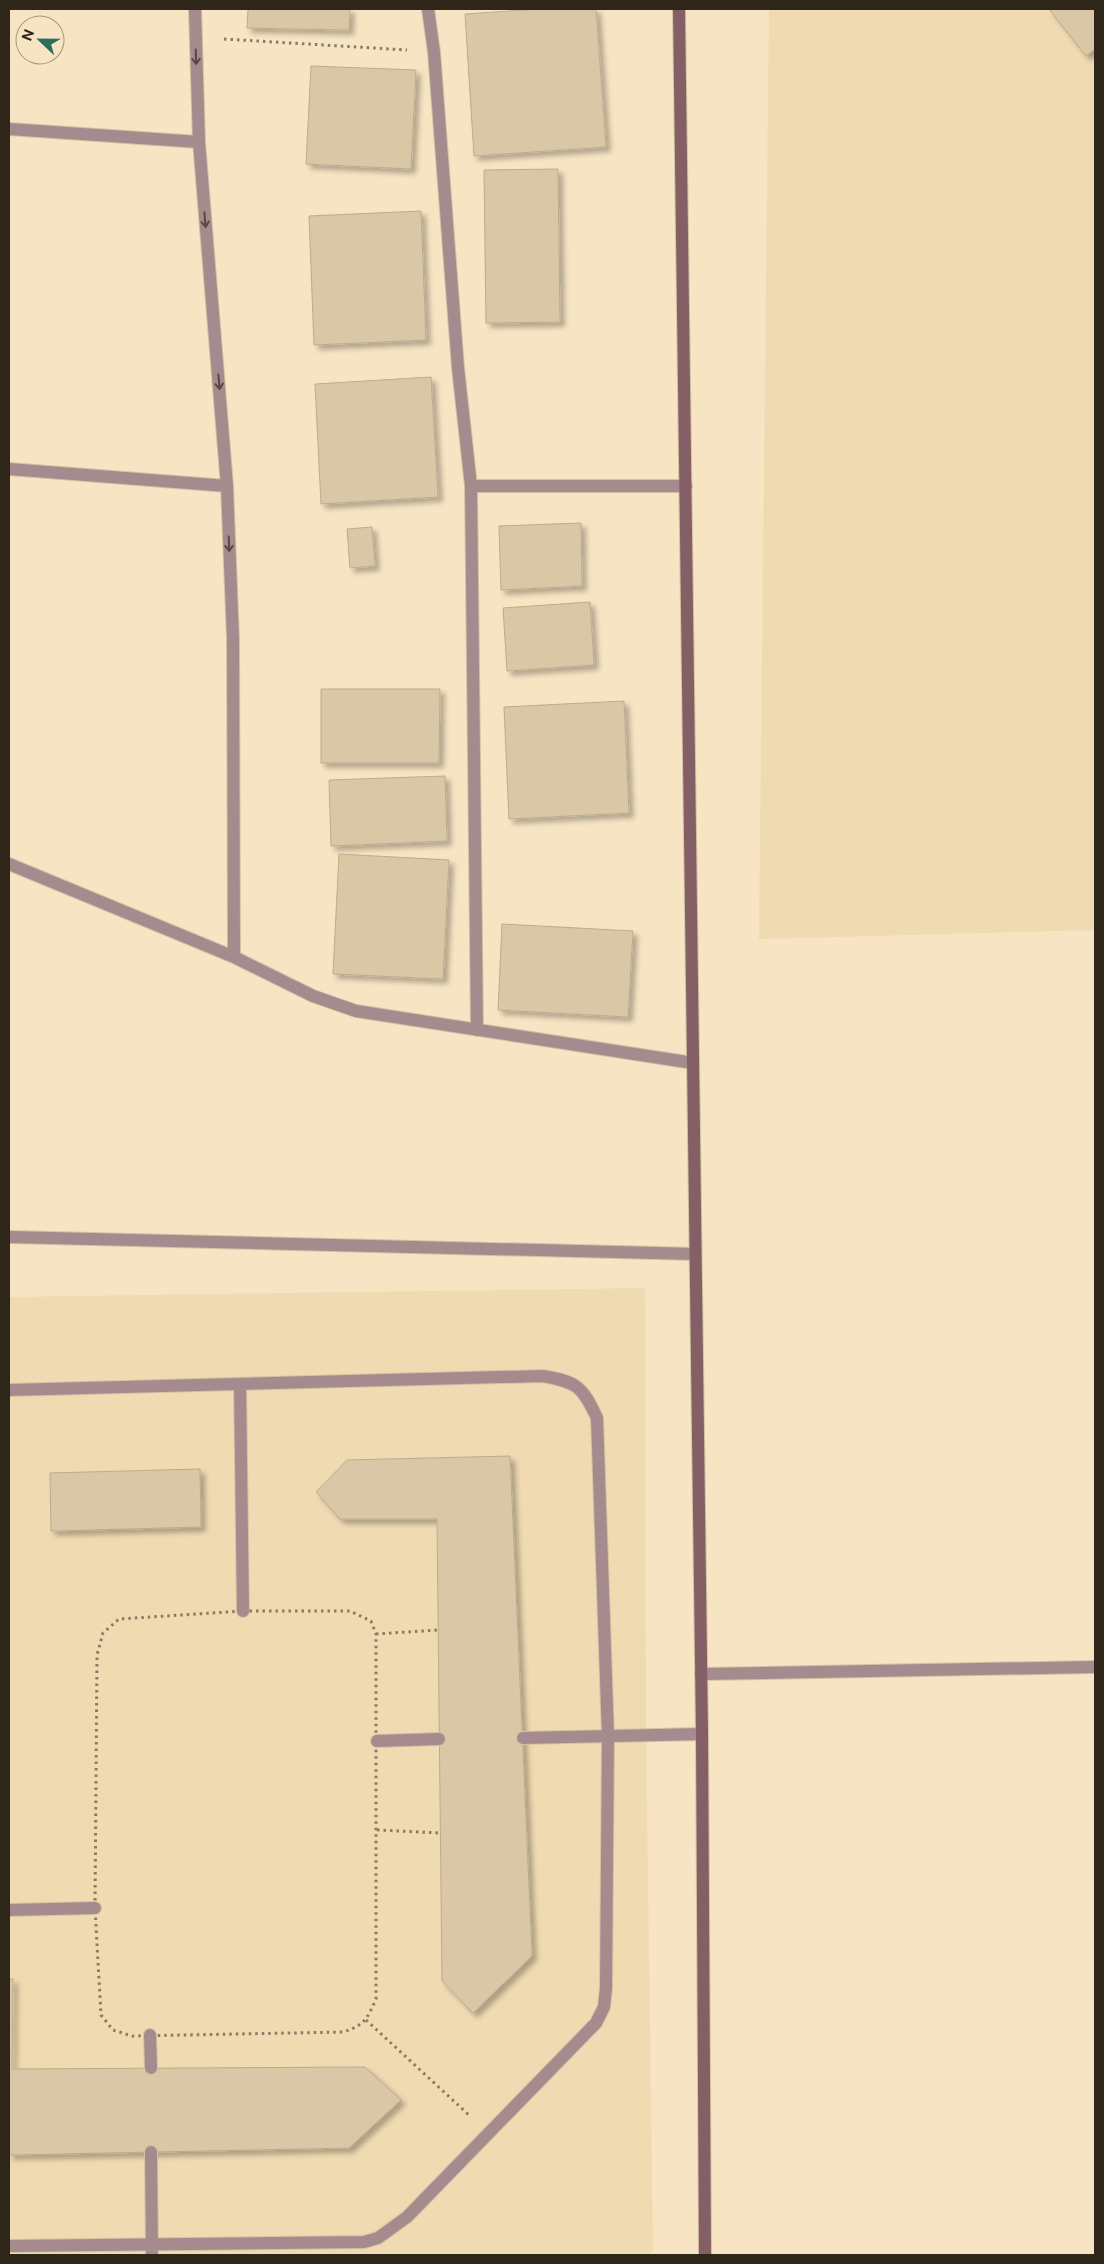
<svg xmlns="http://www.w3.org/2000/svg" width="1104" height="2264" font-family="'Public Sans',sans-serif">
  <defs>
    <filter id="shadow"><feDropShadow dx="4.5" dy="4.5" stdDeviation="2.5" flood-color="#0004"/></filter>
  </defs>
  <rect width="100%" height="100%" fill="#f6e4c2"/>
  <path fill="#efdab1" d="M 769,9 L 1095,9 L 1095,930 L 759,939 Z
    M 645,1288 L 646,1735 L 653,2250 L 649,2255 L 9,2255 L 9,1297 Z"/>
  <path fill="#d9c7a6" stroke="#bdac8b" filter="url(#shadow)" d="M 248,9 L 350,9 L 349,30 L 247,28 Z
    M 540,9 L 596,9 L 606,147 L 474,156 L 465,14 Z
    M 1049,9 L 1095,9 L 1095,49 L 1086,56 Z
    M 311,66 L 416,70 L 411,169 L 306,164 Z
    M 558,169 L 560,322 L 486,323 L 484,170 Z
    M 421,211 L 426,340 L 314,345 L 309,216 Z
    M 431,377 L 438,497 L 321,504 L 315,384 Z
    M 581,523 L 582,586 L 501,590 L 499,526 Z
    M 372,527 L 375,566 L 350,568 L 347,529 Z
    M 590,602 L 594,665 L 507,671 L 503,608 Z
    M 321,689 L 440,689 L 439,763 L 321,763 Z
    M 624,701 L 629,813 L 509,819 L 504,707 Z
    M 445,776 L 447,841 L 331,846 L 329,780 Z
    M 339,854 L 449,860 L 443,979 L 333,974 Z
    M 502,924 L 633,931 L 628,1017 L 498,1010 Z
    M 510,1456 L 532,1956 L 473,2013 L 442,1981 L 437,1519 L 340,1519 L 316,1492 L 347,1460 Z
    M 200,1469 L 201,1527 L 51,1531 L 50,1473 Z
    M 9,1979 L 13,1979 L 12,2069 L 365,2067 L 401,2100 L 349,2148 L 9,2155 Z"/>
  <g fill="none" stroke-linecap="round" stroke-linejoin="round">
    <defs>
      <path id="lane" d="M 240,1384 L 243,1611
        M 9,1390 L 543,1376 C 577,1382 582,1386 597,1418 L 608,1736 L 606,1988 L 604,2007 L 596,2023 L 407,2217 L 378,2238 L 364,2242 L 9,2246
        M 701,1674 L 1095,1667
        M 523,1738 L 702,1734
        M 377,1741 L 439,1739
        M 9,1910 L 95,1908
        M 150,2035 L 151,2068
        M 151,2152 L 152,2255"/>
      <path id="street" d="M 195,9 L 199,142 L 227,486 L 233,639 L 234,957
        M 428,9 L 434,52 L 458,368 L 471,486 L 477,1030
        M 9,129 L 199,142
        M 9,469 L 227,486
        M 471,486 L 686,486
        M 9,864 L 234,957 L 313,996 L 356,1011 L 693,1063
        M 9,1237 L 695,1254"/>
      <path id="secondary" d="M 679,9 L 702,1734 L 705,2255"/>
    </defs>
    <use href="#lane" stroke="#d2c2a4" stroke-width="14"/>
    <use href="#street" stroke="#d2c2a4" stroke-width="14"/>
    <use href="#secondary" stroke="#d2c2a4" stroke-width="14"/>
    <path stroke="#887c65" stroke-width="3" stroke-dasharray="2.5 4" stroke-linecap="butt" d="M 224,39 L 407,50
      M 243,1611 L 350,1611 L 371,1621 L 376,1634 L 376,1999 C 367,2019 365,2025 343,2032 L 132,2036 L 113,2030 L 101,2015 L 95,1908 L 97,1655 L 103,1633 L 119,1619 Z
      M 376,1634 L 438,1630
      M 377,1830 L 440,1833
      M 366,2020 L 470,2116"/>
    <use href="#lane" stroke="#a58a8e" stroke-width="12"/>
    <use href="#street" stroke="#a58a8e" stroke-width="12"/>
    <use href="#secondary" stroke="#845f65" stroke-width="12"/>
  </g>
  <defs><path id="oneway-shaft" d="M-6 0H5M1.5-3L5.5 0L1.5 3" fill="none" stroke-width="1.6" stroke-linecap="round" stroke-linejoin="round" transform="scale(1.25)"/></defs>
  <g stroke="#574942">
    <use href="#oneway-shaft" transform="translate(196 57) rotate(88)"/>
    <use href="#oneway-shaft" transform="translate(205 220) rotate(85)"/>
    <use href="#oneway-shaft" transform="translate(219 382) rotate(85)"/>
    <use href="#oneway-shaft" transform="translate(229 544) rotate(88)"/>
  </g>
  <rect width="1104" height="2264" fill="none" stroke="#2d2619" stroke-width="20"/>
  <g transform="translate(40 40) rotate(292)"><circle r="24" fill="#f6e4c2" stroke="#a6987e"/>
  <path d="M0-4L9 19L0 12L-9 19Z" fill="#2c6d5c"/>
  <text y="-8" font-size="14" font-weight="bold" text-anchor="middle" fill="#2d2619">N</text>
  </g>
</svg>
